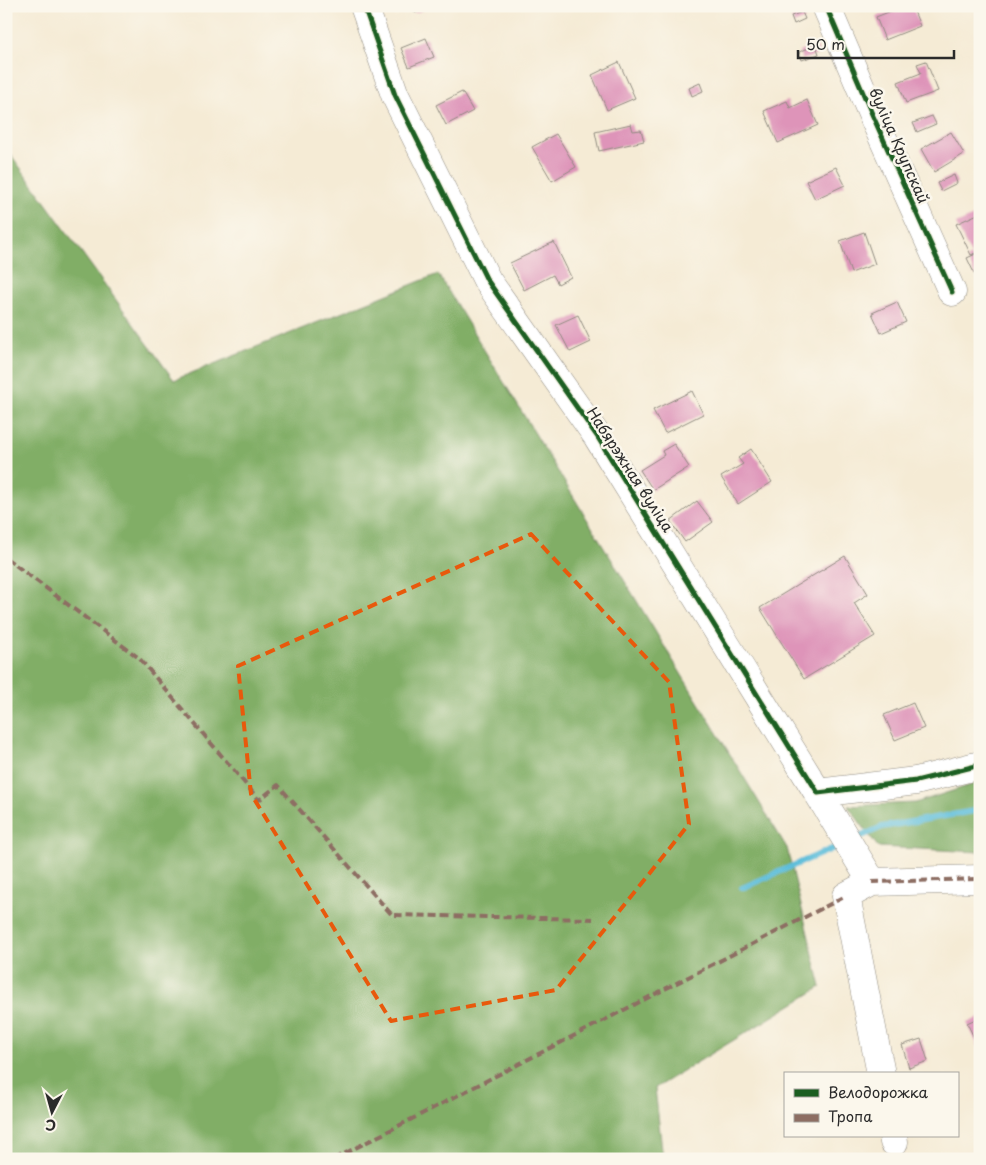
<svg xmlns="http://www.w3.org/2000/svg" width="986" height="1165" font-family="'Playpen Sans',sans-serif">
  <rect width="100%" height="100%" fill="#fbf7ec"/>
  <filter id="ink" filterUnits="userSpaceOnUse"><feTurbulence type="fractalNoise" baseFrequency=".02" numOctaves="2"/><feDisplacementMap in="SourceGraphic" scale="10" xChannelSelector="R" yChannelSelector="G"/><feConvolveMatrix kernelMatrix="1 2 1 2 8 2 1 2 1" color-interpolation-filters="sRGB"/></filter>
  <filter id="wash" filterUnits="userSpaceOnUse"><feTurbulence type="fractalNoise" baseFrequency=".0096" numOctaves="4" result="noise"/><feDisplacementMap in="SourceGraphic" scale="20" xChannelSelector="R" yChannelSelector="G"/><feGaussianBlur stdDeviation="1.12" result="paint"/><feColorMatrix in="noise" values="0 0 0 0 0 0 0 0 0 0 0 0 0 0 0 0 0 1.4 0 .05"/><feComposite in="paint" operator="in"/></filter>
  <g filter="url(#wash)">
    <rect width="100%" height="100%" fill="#f5ebd5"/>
    <path fill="#81ae66" stroke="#566c48" d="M 6,148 L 174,380 L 438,274 L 787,848 L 821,987 L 655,1088 L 663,1159 L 6,1159 Z
      M 980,782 L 980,852 L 878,847 L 848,806 L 915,803 Z"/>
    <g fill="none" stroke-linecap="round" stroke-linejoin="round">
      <path stroke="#5cbdda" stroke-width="6" d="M 853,840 L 882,827 L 980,810
        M 742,888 L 841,845"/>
    </g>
    <g id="blocks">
      <path fill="#de94b9" d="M 412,6 L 432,6 L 415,13 Z
        M 895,6 L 912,6 L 920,26 L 885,40 L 876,17 L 896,9 Z
        M 802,12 L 805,19 L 794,24 L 791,16 Z
        M 426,38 L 434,57 L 409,67 L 401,48 Z
        M 816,45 L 819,54 L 802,60 L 799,52 Z
        M 926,61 L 938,91 L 906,103 L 898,82 L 921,73 L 917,64 Z
        M 619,62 L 635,98 L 607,110 L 592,75 Z
        M 700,83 L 703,91 L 692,96 L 689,88 Z
        M 462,92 L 473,111 L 446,125 L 436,105 Z
        M 807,100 L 818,125 L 778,143 L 764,111 L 787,101 L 790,108 Z
        M 932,116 L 936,124 L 917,132 L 913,123 Z
        M 631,124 L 633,131 L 641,130 L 644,141 L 599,151 L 595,132 Z
        M 951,132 L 964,154 L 934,172 L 921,149 Z
        M 556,134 L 576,167 L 552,181 L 532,147 Z
        M 836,167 L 845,185 L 815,199 L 806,181 Z
        M 954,175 L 957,183 L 941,191 L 937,183 Z
        M 980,213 L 980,251 L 971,255 L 956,224 Z
        M 864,232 L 875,264 L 851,273 L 840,241 Z
        M 554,242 L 571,277 L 558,284 L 553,275 L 524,290 L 510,263 Z
        M 980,252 L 980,273 L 975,275 L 967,258 Z
        M 897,302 L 906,322 L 881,333 L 872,313 Z
        M 578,315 L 591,342 L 570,352 L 556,325 Z
        M 692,391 L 703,414 L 665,433 L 653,410 Z
        M 674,444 L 689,467 L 653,490 L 640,470 L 664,455 L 662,451 Z
        M 751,449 L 772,482 L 738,504 L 721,477 L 743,464 L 738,458 Z
        M 697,501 L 713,522 L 685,542 L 670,521 Z
        M 845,556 L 868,594 L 854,603 L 875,636 L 804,679 L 760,608 Z
        M 913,703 L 924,728 L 895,740 L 884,715 Z
        M 980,1017 L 980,1050 L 967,1023 Z
        M 921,1039 L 928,1061 L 909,1068 L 902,1045 Z"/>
    </g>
  </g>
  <g filter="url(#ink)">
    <use href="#blocks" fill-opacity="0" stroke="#908b80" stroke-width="1"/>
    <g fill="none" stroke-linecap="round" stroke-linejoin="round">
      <defs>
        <path id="minor" d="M 364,6 L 395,95 L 487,280 L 597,436 L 818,793 L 916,781 L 980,765
          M 826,6 L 872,114 L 952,292
          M 818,793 L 872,882
          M 881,1074 L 846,896 L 872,882 L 980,879
          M 893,1136 L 894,1142"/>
      </defs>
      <use href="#minor" stroke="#908b80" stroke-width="29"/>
      <use href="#minor" stroke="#fff" stroke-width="28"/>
      <path stroke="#8d6e63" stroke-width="4" stroke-dasharray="8 4" stroke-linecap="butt" d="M 6,558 L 139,658 L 259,800 L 278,785 L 392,915 L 593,919
        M 872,882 L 980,879
        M 334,1159 L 846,896"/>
      <defs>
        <path id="cycleway" d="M 364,6 L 395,95 L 487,280 L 597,436 L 818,793 L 916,781 L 980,765
          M 826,6 L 872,114 L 952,292"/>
      </defs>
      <use href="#cycleway" stroke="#fbf7ec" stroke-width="8"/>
      <use href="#cycleway" stroke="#1b5e20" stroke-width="5"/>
    </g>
  </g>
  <path fill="none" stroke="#e8590c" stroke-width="4" stroke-dasharray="10 6" stroke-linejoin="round" d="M 531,534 L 669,682 L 689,824 L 556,990 L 391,1021 L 251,794 L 238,666 Z"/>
  <g text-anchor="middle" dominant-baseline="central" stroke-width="5" stroke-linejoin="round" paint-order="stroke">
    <g font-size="15" fill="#2b2b2b" stroke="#fbf7ec">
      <text transform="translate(900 145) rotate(66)">вуліца Крупскай</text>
      <text transform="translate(631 469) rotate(57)">Набярэжная вуліца</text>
    </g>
  </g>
  <rect width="986" height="1165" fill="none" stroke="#fbf7ec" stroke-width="25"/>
  <rect x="784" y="1072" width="175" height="65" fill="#fbf7ec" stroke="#a8a59f"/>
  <rect x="794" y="1089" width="25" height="8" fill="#1b5e20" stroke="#a8a59f"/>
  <text x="828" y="1098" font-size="15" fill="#2b2b2b">Велодорожка</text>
  <rect x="794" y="1114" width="25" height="8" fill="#8d6e63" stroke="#a8a59f"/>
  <text x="828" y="1122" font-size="15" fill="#2b2b2b">Тропа</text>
  <g transform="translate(52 1112) rotate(186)" stroke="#fbf7ec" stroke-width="4" paint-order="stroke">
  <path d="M0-4L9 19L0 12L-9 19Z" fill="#2b2b2b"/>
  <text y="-8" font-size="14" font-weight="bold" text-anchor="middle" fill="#2b2b2b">С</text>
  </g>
  <path d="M798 50v8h156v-8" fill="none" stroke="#2b2b2b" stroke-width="2.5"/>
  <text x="806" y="50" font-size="15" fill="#2b2b2b" stroke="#fbf7ec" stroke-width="4" paint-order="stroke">50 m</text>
</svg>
